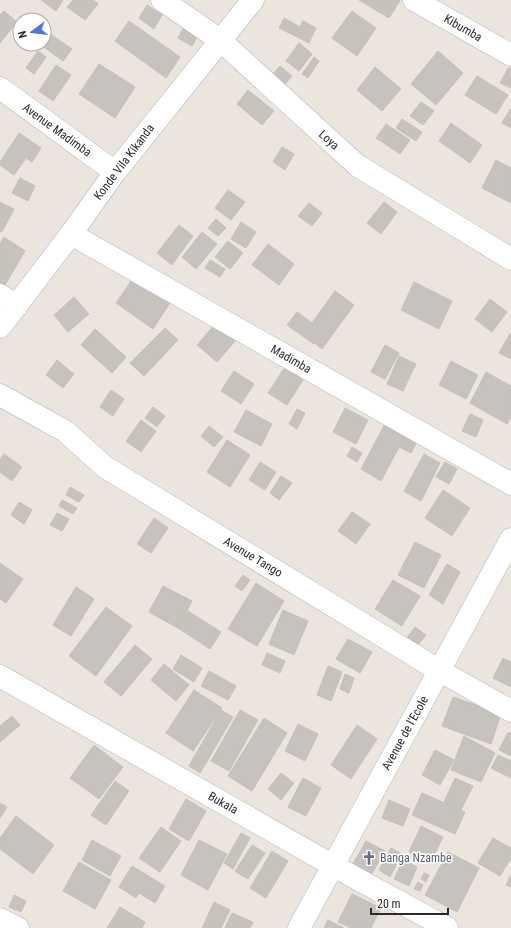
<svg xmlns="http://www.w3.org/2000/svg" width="511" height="928" font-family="'Roboto Condensed',sans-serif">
  <rect width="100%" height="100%" fill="#ebe5de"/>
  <path fill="#c6c2bd" stroke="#c6c0b8" d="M 41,0 L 63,0 L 56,11 Z
    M 73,0 L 93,0 L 98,4 L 85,20 L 67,7 Z
    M 359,0 L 398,0 L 400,1 L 389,18 Z
    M 147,5 L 162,15 L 154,29 L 139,18 Z
    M 4,11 L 17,22 L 0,43 L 0,15 Z
    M 352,11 L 376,28 L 357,56 L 332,38 Z
    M 284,18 L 300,27 L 303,21 L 316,28 L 309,43 L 279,28 Z
    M 129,21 L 180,57 L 166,78 L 115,41 Z
    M 184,27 L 198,35 L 192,46 L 178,38 Z
    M 49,33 L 72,49 L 63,61 L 41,45 L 42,44 L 44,44 L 44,40 Z
    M 299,43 L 312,54 L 299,71 L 286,61 Z
    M 38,51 L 46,57 L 34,74 L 26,68 Z
    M 438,51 L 463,73 L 436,105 L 411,84 Z
    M 314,57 L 319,61 L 308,78 L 302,74 Z
    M 99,64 L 135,87 L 115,118 L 79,94 Z
    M 56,65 L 71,75 L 53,101 L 39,91 Z
    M 280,66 L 292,76 L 283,86 L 271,76 Z
    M 375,67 L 401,89 L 382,111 L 357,90 Z
    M 508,68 L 511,69 L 511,88 L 500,83 Z
    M 477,76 L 508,95 L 496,114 L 465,95 Z
    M 248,90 L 274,111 L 262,125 L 237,104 Z
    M 421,102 L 434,111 L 423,125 L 410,116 Z
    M 510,109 L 511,110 L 511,128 L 502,123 Z
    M 402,119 L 422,132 L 416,141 L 396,128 Z
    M 451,123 L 482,145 L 470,163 L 439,141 Z
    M 386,124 L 410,140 L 400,154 L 376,138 Z
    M 19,133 L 41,148 L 32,162 L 26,158 L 14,175 L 0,165 L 0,162 Z
    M 282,147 L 294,154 L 285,170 L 273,162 Z
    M 496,160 L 511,168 L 511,203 L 482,188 Z
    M 20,178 L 35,186 L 28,201 L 12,193 Z
    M 228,190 L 245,202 L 231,220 L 215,208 Z
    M 0,202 L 14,209 L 2,232 L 0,231 Z
    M 384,202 L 397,212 L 381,234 L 367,223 Z
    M 309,203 L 322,213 L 312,226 L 298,216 Z
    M 216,219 L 226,228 L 218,236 L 208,228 Z
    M 241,222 L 256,232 L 246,248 L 231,239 Z
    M 179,225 L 193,236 L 172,265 L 157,253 Z
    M 202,232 L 217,244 L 196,269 L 182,257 Z
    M 4,237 L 25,251 L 5,285 L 0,282 L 0,244 Z
    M 228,241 L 243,253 L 230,269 L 215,257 Z
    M 268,244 L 294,264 L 279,285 L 252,265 Z
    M 210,260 L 225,269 L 220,277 L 205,268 Z
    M 134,277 L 170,303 L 153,329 L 116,303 Z
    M 414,282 L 452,301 L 439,329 L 401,310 Z
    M 335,291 L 354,305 L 322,349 L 315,343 L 314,344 L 287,325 L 297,312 L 312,323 Z
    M 74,297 L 89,314 L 68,332 L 54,315 Z
    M 490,299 L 507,312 L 492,332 L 475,319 Z
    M 216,323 L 236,340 L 217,362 L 197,345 Z
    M 165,328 L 178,340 L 144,376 L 130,363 Z
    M 95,329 L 126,357 L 112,373 L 81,345 Z
    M 511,332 L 511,359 L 499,353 Z
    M 385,345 L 399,353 L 385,379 L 371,372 Z
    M 399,356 L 416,364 L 403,391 L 387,384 Z
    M 57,360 L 74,374 L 63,388 L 46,375 Z
    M 451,361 L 478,375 L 466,399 L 439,385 Z
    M 285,367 L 303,380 L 287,405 L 268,393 Z
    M 234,371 L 254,384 L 241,404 L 221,391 Z
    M 486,372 L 511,386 L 511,417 L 507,424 L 470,403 Z
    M 111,390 L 124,399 L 113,416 L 100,407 Z
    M 153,407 L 165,416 L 157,427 L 145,418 Z
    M 345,408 L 368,420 L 356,444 L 333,432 Z
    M 297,409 L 305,413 L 297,429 L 289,424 Z
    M 246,410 L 272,424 L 261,446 L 234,432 Z
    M 470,414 L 483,420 L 476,437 L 462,431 Z
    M 141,420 L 156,431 L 141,452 L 126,441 Z
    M 386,422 L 418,440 L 411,453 L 399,447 L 381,481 L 361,469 Z
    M 209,426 L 223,437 L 214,447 L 201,436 Z
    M 227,440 L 250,455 L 230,487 L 207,472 Z
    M 352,447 L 362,453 L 357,462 L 347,456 Z
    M 4,454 L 22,467 L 12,481 L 0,472 L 0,460 Z
    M 424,454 L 440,463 L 421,501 L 404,491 Z
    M 260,462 L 276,472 L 265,490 L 249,480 Z
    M 445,462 L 457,469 L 449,484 L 436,477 Z
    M 281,476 L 292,483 L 279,500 L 270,493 Z
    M 70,487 L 84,495 L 79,502 L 66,495 Z
    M 443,490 L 470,508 L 452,536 L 425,518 Z
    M 62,500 L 77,508 L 73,514 L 59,506 Z
    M 19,502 L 32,510 L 24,524 L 11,515 Z
    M 352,512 L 370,524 L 356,544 L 338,531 Z
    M 57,513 L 69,519 L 62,531 L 50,525 Z
    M 154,518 L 168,528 L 151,553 L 137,544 Z
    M 415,542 L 441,555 L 424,588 L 398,575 Z
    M 0,563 L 23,579 L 6,603 L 0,599 Z
    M 447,564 L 460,572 L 443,604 L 429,595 Z
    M 243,575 L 250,580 L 242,591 L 235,586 Z
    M 393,580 L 420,596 L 402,626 L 375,609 Z
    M 256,583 L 284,601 L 257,646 L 228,629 Z
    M 163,586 L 192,601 L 178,628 L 149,612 Z
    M 76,587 L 94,599 L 71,636 L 53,625 Z
    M 106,607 L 132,626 L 96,676 L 69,656 Z
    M 283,610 L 308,621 L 294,655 L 269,644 Z
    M 188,611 L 221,632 L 210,649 L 178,628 Z
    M 415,627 L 426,635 L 417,646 L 407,638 Z
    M 348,639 L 372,652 L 360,673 L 336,659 Z
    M 135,645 L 152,659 L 121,696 L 104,682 Z
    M 267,653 L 285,661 L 280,673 L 262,665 Z
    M 181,655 L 202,668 L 194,682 L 173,669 Z
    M 503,658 L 511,662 L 511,687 L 493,678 Z
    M 164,664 L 189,685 L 176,701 L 151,680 Z
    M 328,666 L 342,672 L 331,701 L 317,695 Z
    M 209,671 L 236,686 L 228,700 L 201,686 Z
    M 345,674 L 354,678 L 349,693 L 340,689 Z
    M 194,690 L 222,708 L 193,751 L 166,733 Z
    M 453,697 L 501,714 L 491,744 L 442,726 Z
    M 221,710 L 233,717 L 200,773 L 189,766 Z
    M 240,710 L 258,720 L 229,771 L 211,761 Z
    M 12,716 L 20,725 L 0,742 L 0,726 Z
    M 264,718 L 287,733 L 252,791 L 228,776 Z
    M 298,724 L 318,734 L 305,761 L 285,751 Z
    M 357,725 L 377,739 L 351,779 L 331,765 Z
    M 508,732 L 511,734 L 511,756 L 499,750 Z
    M 464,736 L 495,753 L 481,782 L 451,770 Z
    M 94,745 L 123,767 L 99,799 L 70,778 Z
    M 435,750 L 454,760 L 440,785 L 422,775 Z
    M 498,755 L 511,761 L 511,778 L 491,768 Z
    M 281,773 L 294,783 L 281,800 L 268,789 Z
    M 303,778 L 321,788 L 306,816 L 288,807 Z
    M 455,778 L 473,786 L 461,810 L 444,802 Z
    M 115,781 L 129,791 L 106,825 L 91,815 Z
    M 422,793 L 465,812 L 455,834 L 412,815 Z
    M 186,799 L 206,811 L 189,841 L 169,829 Z
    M 389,800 L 410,809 L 403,826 L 382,818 Z
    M 0,803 L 7,807 L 0,818 Z
    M 16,816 L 54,845 L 33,874 L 0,849 L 0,838 Z
    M 421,826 L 443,837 L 430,863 L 409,852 Z
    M 161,827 L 181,841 L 160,872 L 139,858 Z
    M 241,833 L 250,838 L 233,869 L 224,863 Z
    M 493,838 L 511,848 L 511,858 L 500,876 L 478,863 Z
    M 92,840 L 121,856 L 110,876 L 82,860 Z
    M 199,840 L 227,854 L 208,890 L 181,875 Z
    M 366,841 L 385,851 L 371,875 L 353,864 Z
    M 252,845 L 265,853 L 248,879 L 235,871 Z
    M 391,848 L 402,854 L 390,877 L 379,870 Z
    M 272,851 L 288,861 L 266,898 L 250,888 Z
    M 448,852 L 479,868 L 457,912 L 425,895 Z
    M 403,860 L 417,867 L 409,886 L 394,879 Z
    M 79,862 L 111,880 L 95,909 L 63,891 Z
    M 132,866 L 165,886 L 155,903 L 139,893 L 136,898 L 119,887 Z
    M 424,873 L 429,875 L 426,882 L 421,879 Z
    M 511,874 L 511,887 L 506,885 Z
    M 418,882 L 423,885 L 420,891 L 414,889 Z
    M 352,894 L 381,908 L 371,928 L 351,928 L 338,922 Z
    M 14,895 L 26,901 L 21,912 L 9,907 Z
    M 214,902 L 230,910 L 221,928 L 202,928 Z
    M 120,907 L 145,922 L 142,928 L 107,928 Z
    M 232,913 L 253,922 L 250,928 L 225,928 Z
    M 328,920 L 344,928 L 324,928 Z"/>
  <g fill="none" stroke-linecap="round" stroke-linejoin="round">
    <defs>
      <path id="minor" d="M 162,0 L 220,40 L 358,166 L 511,259
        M 414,0 L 511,55
        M 0,88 L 115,172
        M 71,234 L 511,484
        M 0,295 L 17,306
        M 0,327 L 71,234 L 115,172 L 253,0
        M 0,395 L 65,431 L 105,467 L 440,671 L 511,711
        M 0,676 L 332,865 L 447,928
        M 0,919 L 18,928
        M 299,928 L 511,539"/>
    </defs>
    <use href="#minor" stroke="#b1b4bc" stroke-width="23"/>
    <use href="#minor" stroke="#fff" stroke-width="22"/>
  </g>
  <defs>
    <symbol id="church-bare" viewBox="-9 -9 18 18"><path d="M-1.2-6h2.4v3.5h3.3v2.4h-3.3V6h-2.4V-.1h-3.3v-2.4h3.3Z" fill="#6b7280" stroke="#fff" stroke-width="2.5" paint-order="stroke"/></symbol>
  </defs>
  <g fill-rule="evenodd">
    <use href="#church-bare" x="359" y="848" width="20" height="20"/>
  </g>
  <g text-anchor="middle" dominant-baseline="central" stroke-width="3" stroke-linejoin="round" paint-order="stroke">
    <g font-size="12" fill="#2a2a2a" stroke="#fff">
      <text transform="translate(463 28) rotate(30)">Kibumba</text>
      <text transform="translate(57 130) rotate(36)">Avenue Madimba</text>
      <text transform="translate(329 140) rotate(42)">Loya</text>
      <text transform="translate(124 162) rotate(-53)">Konde Vila Kikanda</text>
      <text transform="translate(291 359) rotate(30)">Madimba</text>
      <text transform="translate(253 557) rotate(31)">Avenue Tango</text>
      <text transform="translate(405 733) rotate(-61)">Avenue de l'Ecole</text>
      <text transform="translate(223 803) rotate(30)">Bukala</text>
    </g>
    <g font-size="12" fill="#5b616d" stroke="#fff" text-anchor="start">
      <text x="380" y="858">Banga Nzambe</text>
    </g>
  </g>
  <g transform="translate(32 32) rotate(255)"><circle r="19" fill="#ffffff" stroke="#aaaaaa"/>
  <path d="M0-3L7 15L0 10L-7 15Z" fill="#4f70e7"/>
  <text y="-6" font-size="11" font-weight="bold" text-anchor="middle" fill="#2a2a2a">N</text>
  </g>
  <path d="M371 908v6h77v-6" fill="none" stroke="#2a2a2a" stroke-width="2"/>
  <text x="377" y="908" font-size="12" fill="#2a2a2a" stroke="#ffffff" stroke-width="3" paint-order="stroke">20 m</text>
</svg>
